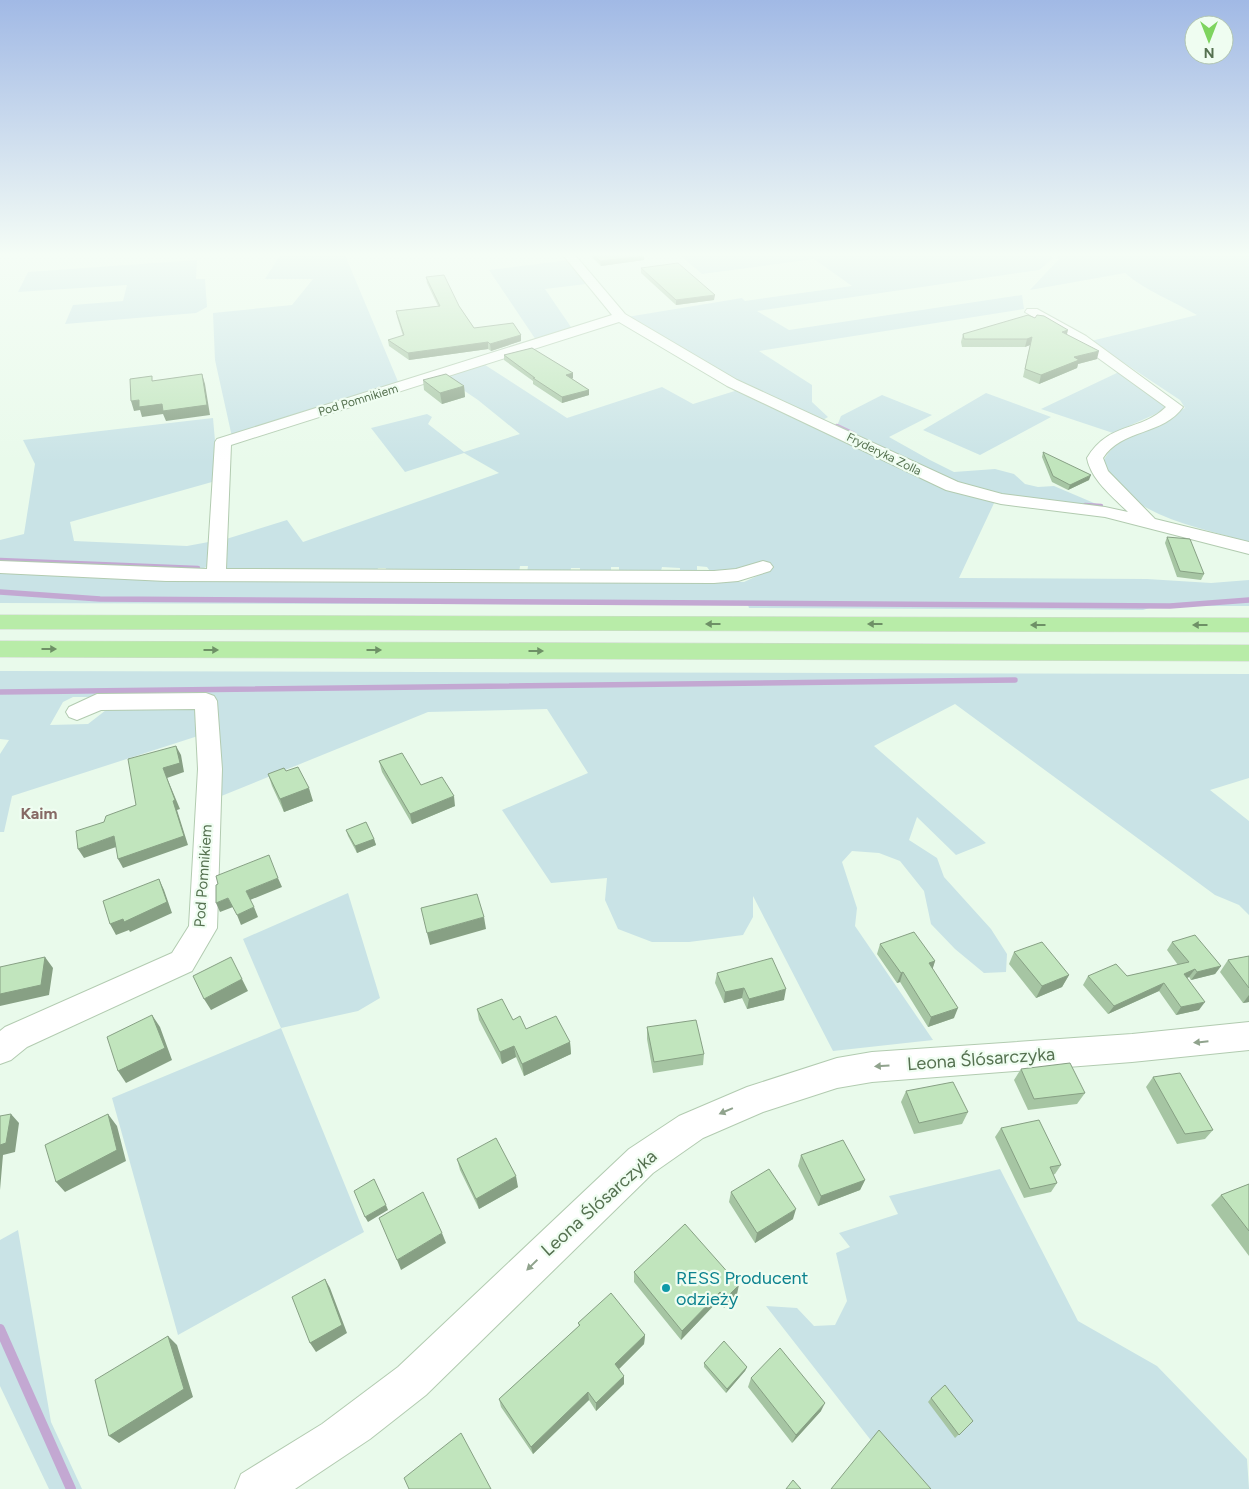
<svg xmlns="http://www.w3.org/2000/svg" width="1249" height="1489" font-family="Figtree,sans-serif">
  <rect width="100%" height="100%" fill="#e9faeb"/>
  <path fill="#c9e3e6" d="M 280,255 L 345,255 L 399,384 L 232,437 L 215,360 L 213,313 L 292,305 L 313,279 L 265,279 Z
    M 680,255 L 1050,255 L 1054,258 L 1039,270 L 757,311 L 789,330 L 1022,295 L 1024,309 L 759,351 L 812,385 L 812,402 L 828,417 L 821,421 L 995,501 L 959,578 L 1147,579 L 1211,583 L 1249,580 L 1249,606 L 1156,606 L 1143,610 L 749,608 L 748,605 L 0,603 L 0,571 L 187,581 L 655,580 L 744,582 L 768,571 L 712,574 L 707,567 L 697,566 L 697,573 L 680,574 L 680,568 L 662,567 L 660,575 L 619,574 L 619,567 L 611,567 L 611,573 L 580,573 L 580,568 L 571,568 L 570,573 L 527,573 L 528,566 L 520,566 L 519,573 L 478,569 L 428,569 L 385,573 L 386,568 L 378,568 L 376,573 L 224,570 L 223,540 L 287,520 L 303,542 L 499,473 L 464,453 L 405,472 L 371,428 L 427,414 L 432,417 L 428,424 L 464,452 L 520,434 L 478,400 L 441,375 L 482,363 L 567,418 L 662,387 L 693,404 L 738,390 L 627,317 L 742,298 L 745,301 L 852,286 L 814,259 L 702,274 Z
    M 1055,255 L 1249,255 L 1249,542 C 1208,530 1157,521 1123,492 C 1115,484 1109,473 1102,464 C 1116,432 1155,423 1185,408 L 1180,400 L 1091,341 L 1197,315 C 1173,301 1146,291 1125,273 L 1030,290 L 1059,259 Z
    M 197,260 L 196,279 L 205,279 L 207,307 L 196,313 L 65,324 L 73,305 L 123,301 L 127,285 L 18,292 L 28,272 Z
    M 569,260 L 586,284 L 545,289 L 573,330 L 536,340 L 489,270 Z
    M 1121,371 L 1169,408 L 1113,433 L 1041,409 Z
    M 986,393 L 1051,417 L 980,455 L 923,430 Z
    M 882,395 L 932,415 L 889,437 L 930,460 L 954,472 L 995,469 L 1014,474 L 1025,484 L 1038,487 L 1054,486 L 1101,506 L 1011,497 L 955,485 L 916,463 L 911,463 L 837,426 L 841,416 Z
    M 213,418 L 216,452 L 212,482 L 70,522 L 74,541 L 187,546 L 214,541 L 208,566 L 196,572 L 0,564 L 0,540 L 24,534 L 35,464 L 23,440 Z
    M 0,671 L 1249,674 L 1249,778 L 1210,790 L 1249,821 L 1249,915 L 1239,905 L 1215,895 L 955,704 L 874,746 L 986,843 L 956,855 L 917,817 L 909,840 L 937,858 L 944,877 L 991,929 L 1007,954 L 1006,972 L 984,973 L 955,949 L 931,924 L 924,891 L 900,861 L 879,853 L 852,851 L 842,862 L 857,908 L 855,926 L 933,1040 L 833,1051 L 753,896 L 753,917 L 743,935 L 689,942 L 652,942 L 618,929 L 605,900 L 607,878 L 551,883 L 502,810 L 588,773 L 547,709 L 428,712 L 214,799 L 215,697 L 73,697 L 63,702 L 50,725 L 88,724 L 110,707 L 202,706 L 201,735 L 12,796 L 4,832 L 0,832 L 0,754 L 9,740 L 0,739 Z
    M 348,893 L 380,998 L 358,1011 L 281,1028 L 364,1232 L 178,1335 L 112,1098 L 281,1028 L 243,939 Z
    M 1000,1169 L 1078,1321 L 1157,1366 L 1247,1459 L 1249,1489 L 914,1489 L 873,1443 L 766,1306 L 797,1308 L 814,1326 L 835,1325 L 847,1301 L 836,1253 L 850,1247 L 839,1233 L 898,1214 L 889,1196 Z
    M 18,1230 L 51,1422 L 82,1489 L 49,1489 L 0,1386 L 0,1240 Z"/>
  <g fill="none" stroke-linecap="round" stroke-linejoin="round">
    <path stroke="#c3a8d2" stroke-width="4.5" d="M 837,426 L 854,434
      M 1085,505 L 1101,506
      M 0,560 L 198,568"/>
    <path stroke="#c3a8d2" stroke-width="5.5" d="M 0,592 L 100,599 L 1170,606 L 1249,600
      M 0,692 L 1015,680"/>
    <path stroke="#c3a8d2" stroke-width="10" d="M 0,1329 L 71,1489"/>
    <defs>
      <path id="minor" d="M 563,255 L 575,255 L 625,314 L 737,380 L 958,482 L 1002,494 L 1105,507 L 1128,512 C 1113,497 1091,480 1087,458 C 1109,421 1141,432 1166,407 L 1076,342 L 1025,312 L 1027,309 L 1037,309 L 1086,336 L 1183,407 C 1164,435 1121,429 1103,458 L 1108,471 L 1155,519 L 1249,542 L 1249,554 L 1105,517 L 1001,504 L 946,490 L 727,386 L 619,322 L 231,445 L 226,569 L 714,571 L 736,569 L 763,561 L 770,563 L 773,567 L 770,571 L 738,581 L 714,583 L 166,581 L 0,573 L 0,561 L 207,569 L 215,442 L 217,439 L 612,315 Z
        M 206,693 L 214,696 L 217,701 L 222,769 L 217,928 L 192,971 L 27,1047 L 11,1060 L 0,1064 L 0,1031 L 5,1027 L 172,953 L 189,926 L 198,769 L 195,709 L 101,710 L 77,720 L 69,717 L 66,712 L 69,707 L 97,694 Z
        M 1249,1022 L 1249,1050 L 1132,1062 L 872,1082 L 837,1088 L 763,1112 L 703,1138 L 653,1173 L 426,1395 L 370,1439 L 295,1489 L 235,1489 L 241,1474 L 322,1424 L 398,1367 L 629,1149 L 679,1116 L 747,1087 L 837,1058 L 872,1052 L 1132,1034 Z"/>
      <path id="highway" d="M 0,615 L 1249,618 L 1249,632 L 0,629 Z
        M 0,641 L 1249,645 L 1249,661 L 0,657 Z"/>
    </defs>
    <use href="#minor" stroke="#b2cbb0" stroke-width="2"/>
    <use href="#highway" stroke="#cfd7ce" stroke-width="1"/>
    <use href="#minor" fill="#fff" fill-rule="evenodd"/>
    <use href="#highway" fill="#b8eca8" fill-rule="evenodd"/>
  </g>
  <path fill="#a6c5a3" d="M 590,255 L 643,255 L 644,256 L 644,260 L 601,266 Z
    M 641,268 L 714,300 L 676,305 L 641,273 Z
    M 426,277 L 459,306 L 474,328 L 521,335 L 521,341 L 491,351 L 488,349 L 409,360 L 389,346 L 388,340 L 403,336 L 397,317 L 396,311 L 438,306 L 427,283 Z
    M 963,334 L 1067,334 L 1097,359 L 1078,364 L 1077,368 L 1039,384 L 1023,377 L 1030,345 L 1025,347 L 962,347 L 961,342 Z
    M 504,355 L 573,373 L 573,378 L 572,379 L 589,390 L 589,395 L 562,403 L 533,384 L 533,381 L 504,360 Z
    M 423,380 L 464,386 L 465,397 L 442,404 L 424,390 Z
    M 1043,452 L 1089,480 L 1068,490 L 1052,482 L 1042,457 Z
    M 1167,537 L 1204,574 L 1201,580 L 1177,577 L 1165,543 Z
    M 379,761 L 421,785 L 455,806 L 412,824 L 382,772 Z
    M 286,771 L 313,801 L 284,812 L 272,786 L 268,774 Z
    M 346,830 L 374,839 L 376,845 L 357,853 L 348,836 Z
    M 1172,942 L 1221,966 L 1215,974 L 1191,980 L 1189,977 L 1187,978 L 1199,1010 L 1176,1015 L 1159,991 L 1108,1014 L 1083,985 L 1088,976 L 1127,976 L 1178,965 L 1167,950 Z
    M 880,944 L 935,961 L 932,969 L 954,1018 L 928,1027 L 900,982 L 897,983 L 877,954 Z
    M 1014,952 L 1069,975 L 1062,987 L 1036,998 L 1009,964 Z
    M 1249,956 L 1249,1002 L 1243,1003 L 1220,972 L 1228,960 Z
    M 717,973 L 784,1000 L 747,1009 L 742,998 L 724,1003 L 715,983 Z
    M 477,1009 L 513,1020 L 526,1029 L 570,1042 L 571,1054 L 524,1076 L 516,1057 L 502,1064 L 479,1020 Z
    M 647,1027 L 704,1054 L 703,1065 L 653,1073 L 647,1039 Z
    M 1021,1069 L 1085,1093 L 1077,1104 L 1028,1110 L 1014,1080 Z
    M 1153,1077 L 1213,1130 L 1205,1139 L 1177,1144 L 1146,1087 Z
    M 906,1091 L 968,1112 L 962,1124 L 914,1134 L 901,1102 Z
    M 1001,1128 L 1061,1165 L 1055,1174 L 1053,1175 L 1057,1183 L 1051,1192 L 1024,1198 L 995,1137 Z
    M 801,1155 L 865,1180 L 860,1190 L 818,1206 L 798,1166 Z
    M 457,1159 L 518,1187 L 479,1209 L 460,1170 Z
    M 1249,1184 L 1249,1256 L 1211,1205 L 1221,1195 Z
    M 731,1192 L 793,1219 L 755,1243 L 729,1202 Z
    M 634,1272 L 737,1294 L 724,1308 L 718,1301 L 681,1340 L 634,1282 Z
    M 578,1323 L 645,1335 L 644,1344 L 619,1369 L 624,1384 L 596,1411 L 589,1400 L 533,1454 L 501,1407 L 499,1399 L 579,1326 Z
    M 704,1363 L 747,1367 L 745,1371 L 726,1393 L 704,1367 Z
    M 751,1378 L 821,1411 L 792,1443 L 748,1387 Z
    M 931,1398 L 973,1421 L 955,1438 L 928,1402 Z"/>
  <path fill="#87a084" d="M 644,256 L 644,260 L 601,266 L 600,261 Z
    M 715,295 L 714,300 L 676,305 L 676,300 Z
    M 1068,330 L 1066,338 L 1062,332 Z
    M 521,335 L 521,341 L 491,351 L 490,344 Z
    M 1032,337 L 1030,345 L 1025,347 L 1027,339 Z
    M 488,342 L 488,349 L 409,360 L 408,353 Z
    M 1099,351 L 1097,359 L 1078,364 L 1077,368 L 1039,384 L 1041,375 L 1074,357 Z
    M 573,373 L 573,378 L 566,381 L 566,375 Z
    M 202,374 L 205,384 L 210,415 L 166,421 L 163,414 L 142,417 L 140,410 L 134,411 L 131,401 L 139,400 Z
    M 464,386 L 465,397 L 442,404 L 440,393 Z
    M 589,390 L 589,395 L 562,403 L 562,397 Z
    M 1091,475 L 1089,480 L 1068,490 L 1070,485 Z
    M 176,746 L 181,755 L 184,772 L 167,778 L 180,809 L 177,810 L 188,845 L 123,868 L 118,859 L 173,801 L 163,768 Z
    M 309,788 L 313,801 L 284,812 L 280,799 Z
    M 454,796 L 455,806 L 412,824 L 410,814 Z
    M 114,836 L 119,846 L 84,858 L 78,849 Z
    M 374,839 L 376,845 L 357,853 L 355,846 Z
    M 278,878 L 282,887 L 250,900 L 246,891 Z
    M 159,879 L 164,890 L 172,913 L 130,932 L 129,930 L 116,935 L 110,924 Z
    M 228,898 L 233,907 L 220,912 L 216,903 Z
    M 254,907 L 258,917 L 241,925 L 237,915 Z
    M 484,917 L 486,929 L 430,945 L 427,933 Z
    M 45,957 L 53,968 L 49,995 L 0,1006 L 0,994 Z
    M 935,961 L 932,971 L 929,963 Z
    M 1221,966 L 1215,974 L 1191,980 L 1197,972 Z
    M 1195,969 L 1189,977 L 1178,982 L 1184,974 Z
    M 903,972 L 900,982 L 897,983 L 901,973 Z
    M 1069,975 L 1062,987 L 1036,998 L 1042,986 Z
    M 242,979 L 248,991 L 211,1010 L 204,999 Z
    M 1164,983 L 1159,991 L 1108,1014 L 1114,1006 Z
    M 744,988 L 742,998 L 724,1003 L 725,992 Z
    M 786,989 L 784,1000 L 747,1009 L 749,999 Z
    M 1249,995 L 1249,1002 L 1243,1003 Z
    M 1205,1002 L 1199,1010 L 1176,1015 L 1181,1007 Z
    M 958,1008 L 954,1018 L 928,1027 L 931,1017 Z
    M 152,1015 L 160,1027 L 172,1060 L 126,1083 L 118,1071 Z
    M 570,1042 L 571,1054 L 524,1076 L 522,1064 Z
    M 514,1046 L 516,1057 L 502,1064 L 500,1052 Z
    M 11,1114 L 19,1123 L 15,1152 L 3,1155 L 0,1190 L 0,1145 Z
    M 108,1114 L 117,1126 L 126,1161 L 65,1192 L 56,1182 Z
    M 516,1176 L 518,1187 L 479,1209 L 476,1199 Z
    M 865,1180 L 860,1190 L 818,1206 L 821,1196 Z
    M 386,1205 L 388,1210 L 368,1222 L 365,1217 Z
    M 796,1209 L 793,1219 L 755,1243 L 757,1233 Z
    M 442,1233 L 446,1243 L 401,1270 L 397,1260 Z
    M 325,1279 L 330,1288 L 347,1333 L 316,1352 L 310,1343 Z
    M 739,1285 L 737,1294 L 724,1308 L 726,1298 Z
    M 720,1292 L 718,1301 L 681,1340 L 682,1331 Z
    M 645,1335 L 644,1344 L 615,1373 L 615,1364 Z
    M 168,1336 L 177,1345 L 193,1397 L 119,1443 L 109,1436 Z
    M 747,1367 L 745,1371 L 726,1393 L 727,1389 Z
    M 624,1376 L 624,1384 L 596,1411 L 596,1403 Z
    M 588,1392 L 589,1400 L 533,1454 L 531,1447 Z
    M 825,1403 L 821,1411 L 792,1443 L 796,1435 Z"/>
  <path fill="#c1e5bd" stroke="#87a084" d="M 594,255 L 643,255 L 644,256 L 600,261 Z
    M 678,263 L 715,295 L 676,300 L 641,268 Z
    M 444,275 L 459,306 L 474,328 L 513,323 L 521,335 L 490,344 L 488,342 L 408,353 L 388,340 L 404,335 L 396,311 L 440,306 L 426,277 Z
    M 1028,315 L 1035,318 L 1037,315 L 1044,316 L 1068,330 L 1062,332 L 1099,351 L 1074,357 L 1079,360 L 1041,375 L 1025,369 L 1032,337 L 1027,339 L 964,339 L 963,334 Z
    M 532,348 L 573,373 L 566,375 L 589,390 L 562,397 L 533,378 L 535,378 L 504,355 Z
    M 202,374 L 207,405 L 163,411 L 162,404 L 139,407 L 139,400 L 131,401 L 130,379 L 152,376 L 152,381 Z
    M 446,374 L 464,386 L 440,393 L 423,380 Z
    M 1043,452 L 1091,475 L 1070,485 L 1053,476 Z
    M 1167,537 L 1190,539 L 1204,574 L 1180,571 Z
    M 176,746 L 180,763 L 163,768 L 175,800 L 173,801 L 184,836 L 118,859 L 114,836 L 78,849 L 76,831 L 104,822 L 106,816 L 136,805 L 128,759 Z
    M 402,753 L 421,785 L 442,777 L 454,796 L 410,814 L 379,761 Z
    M 298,767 L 309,788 L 280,799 L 268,774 L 284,768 L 286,771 Z
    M 366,822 L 374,839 L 355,846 L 346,830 Z
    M 269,855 L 278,878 L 246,891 L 254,907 L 237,915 L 228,898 L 216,903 L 216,885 L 218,884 L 216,876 Z
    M 159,879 L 167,902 L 124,922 L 123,919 L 110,924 L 103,901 Z
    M 477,894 L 484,917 L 427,933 L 421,908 Z
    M 914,932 L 935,961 L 929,963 L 958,1008 L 931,1017 L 903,972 L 901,973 L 880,944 Z
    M 1195,935 L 1221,966 L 1197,972 L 1195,969 L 1184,974 L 1205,1002 L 1181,1007 L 1164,983 L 1114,1006 L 1088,976 L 1116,964 L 1127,976 L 1189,962 L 1172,942 Z
    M 1042,942 L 1069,975 L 1042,986 L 1014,952 Z
    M 1249,956 L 1249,988 L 1228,960 Z
    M 45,957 L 41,985 L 0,994 L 0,967 Z
    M 231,957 L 242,979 L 204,999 L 193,976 Z
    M 772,958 L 786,989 L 749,999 L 744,988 L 725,992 L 717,973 Z
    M 502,999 L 513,1020 L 520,1016 L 526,1029 L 556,1016 L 570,1042 L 522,1064 L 514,1046 L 500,1052 L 477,1009 Z
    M 152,1015 L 165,1048 L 118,1071 L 107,1037 Z
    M 696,1020 L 704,1054 L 654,1062 L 647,1027 Z
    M 1070,1063 L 1085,1093 L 1034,1099 L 1021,1069 Z
    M 1180,1073 L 1213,1130 L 1185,1134 L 1153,1077 Z
    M 953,1082 L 968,1112 L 919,1123 L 906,1091 Z
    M 11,1114 L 6,1143 L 0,1145 L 0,1116 Z
    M 108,1114 L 117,1150 L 56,1182 L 45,1145 Z
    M 1039,1120 L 1061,1165 L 1050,1167 L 1057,1183 L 1030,1189 L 1001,1128 Z
    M 496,1138 L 516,1176 L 476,1199 L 457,1159 Z
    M 843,1140 L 865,1180 L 821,1196 L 801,1155 Z
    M 769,1169 L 796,1209 L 757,1233 L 731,1192 Z
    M 374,1179 L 386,1205 L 365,1217 L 354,1191 Z
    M 1249,1184 L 1249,1231 L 1221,1195 Z
    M 423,1192 L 442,1233 L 397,1260 L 379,1218 Z
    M 685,1224 L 739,1285 L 726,1298 L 720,1292 L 682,1331 L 634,1272 Z
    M 325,1279 L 342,1325 L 310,1343 L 292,1297 Z
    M 611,1293 L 645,1335 L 615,1364 L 624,1376 L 596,1403 L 588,1392 L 531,1447 L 499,1399 L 580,1325 L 578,1323 Z
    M 168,1336 L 184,1389 L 109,1436 L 95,1380 Z
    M 724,1341 L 747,1367 L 727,1389 L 704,1363 Z
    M 780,1348 L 825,1403 L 796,1435 L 751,1378 Z
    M 945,1385 L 973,1421 L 959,1435 L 931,1398 Z
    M 879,1430 L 931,1489 L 831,1489 Z
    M 461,1433 L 491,1489 L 409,1489 L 404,1478 Z
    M 793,1480 L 801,1489 L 786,1489 Z"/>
  <defs><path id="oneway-solid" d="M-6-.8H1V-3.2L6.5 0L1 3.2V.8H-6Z" transform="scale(1.25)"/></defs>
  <g fill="#6e9066">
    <use href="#oneway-solid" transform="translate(713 624) rotate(-180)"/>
    <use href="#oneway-solid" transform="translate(875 624) rotate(-180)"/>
    <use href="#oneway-solid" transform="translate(1038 625) rotate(-180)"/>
    <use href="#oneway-solid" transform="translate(1200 625) rotate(-180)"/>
    <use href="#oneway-solid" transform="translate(49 649)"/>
    <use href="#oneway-solid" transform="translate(211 650)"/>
    <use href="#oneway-solid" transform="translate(374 650)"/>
    <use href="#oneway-solid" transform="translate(536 651)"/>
  </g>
  <g fill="#90a38d">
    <use href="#oneway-solid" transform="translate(1201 1042) rotate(174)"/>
    <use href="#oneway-solid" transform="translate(882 1066) rotate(176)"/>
    <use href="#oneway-solid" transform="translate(726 1111) rotate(157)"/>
    <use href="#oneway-solid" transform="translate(532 1265) rotate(136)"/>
  </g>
  <linearGradient id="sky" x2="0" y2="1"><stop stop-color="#a1b9e5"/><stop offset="0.55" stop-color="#f5fdf6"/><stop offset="1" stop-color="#f5fdf6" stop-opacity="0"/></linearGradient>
  <rect width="1249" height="463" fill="url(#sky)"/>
  <circle fill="#0f9aa8" stroke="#effdf1" stroke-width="2" cx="666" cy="1288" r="5"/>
  <g text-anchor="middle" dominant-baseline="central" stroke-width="4.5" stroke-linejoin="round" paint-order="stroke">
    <g font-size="12" fill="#557150" stroke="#effdf1">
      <text transform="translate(358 400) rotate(-17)">Pod Pomnikiem</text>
      <text transform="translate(884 454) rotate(26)">Fryderyka Zolla</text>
    </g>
    <g font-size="15" fill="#557150" stroke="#effdf1">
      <text transform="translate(203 876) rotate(-86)">Pod Pomnikiem</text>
    </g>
    <g font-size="16" font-weight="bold" fill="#866964" stroke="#effdf1">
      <text x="39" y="813">Kaim</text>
    </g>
    <g font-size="18" fill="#557150" stroke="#effdf1">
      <text transform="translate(981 1059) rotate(-4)">Leona Ślósarczyka</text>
      <text transform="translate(599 1203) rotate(-42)">Leona Ślósarczyka</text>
    </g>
    <g font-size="18" fill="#0d838f" stroke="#effdf1" text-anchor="start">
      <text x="676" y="1278">RESS Producent<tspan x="676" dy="21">odzieży</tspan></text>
    </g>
  </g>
  <g transform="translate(1209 40) rotate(180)"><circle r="24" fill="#effdf1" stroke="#b1c5b1"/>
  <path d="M0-4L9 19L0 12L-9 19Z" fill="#7ed45f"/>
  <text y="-8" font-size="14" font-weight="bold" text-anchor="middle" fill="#557150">N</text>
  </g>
</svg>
